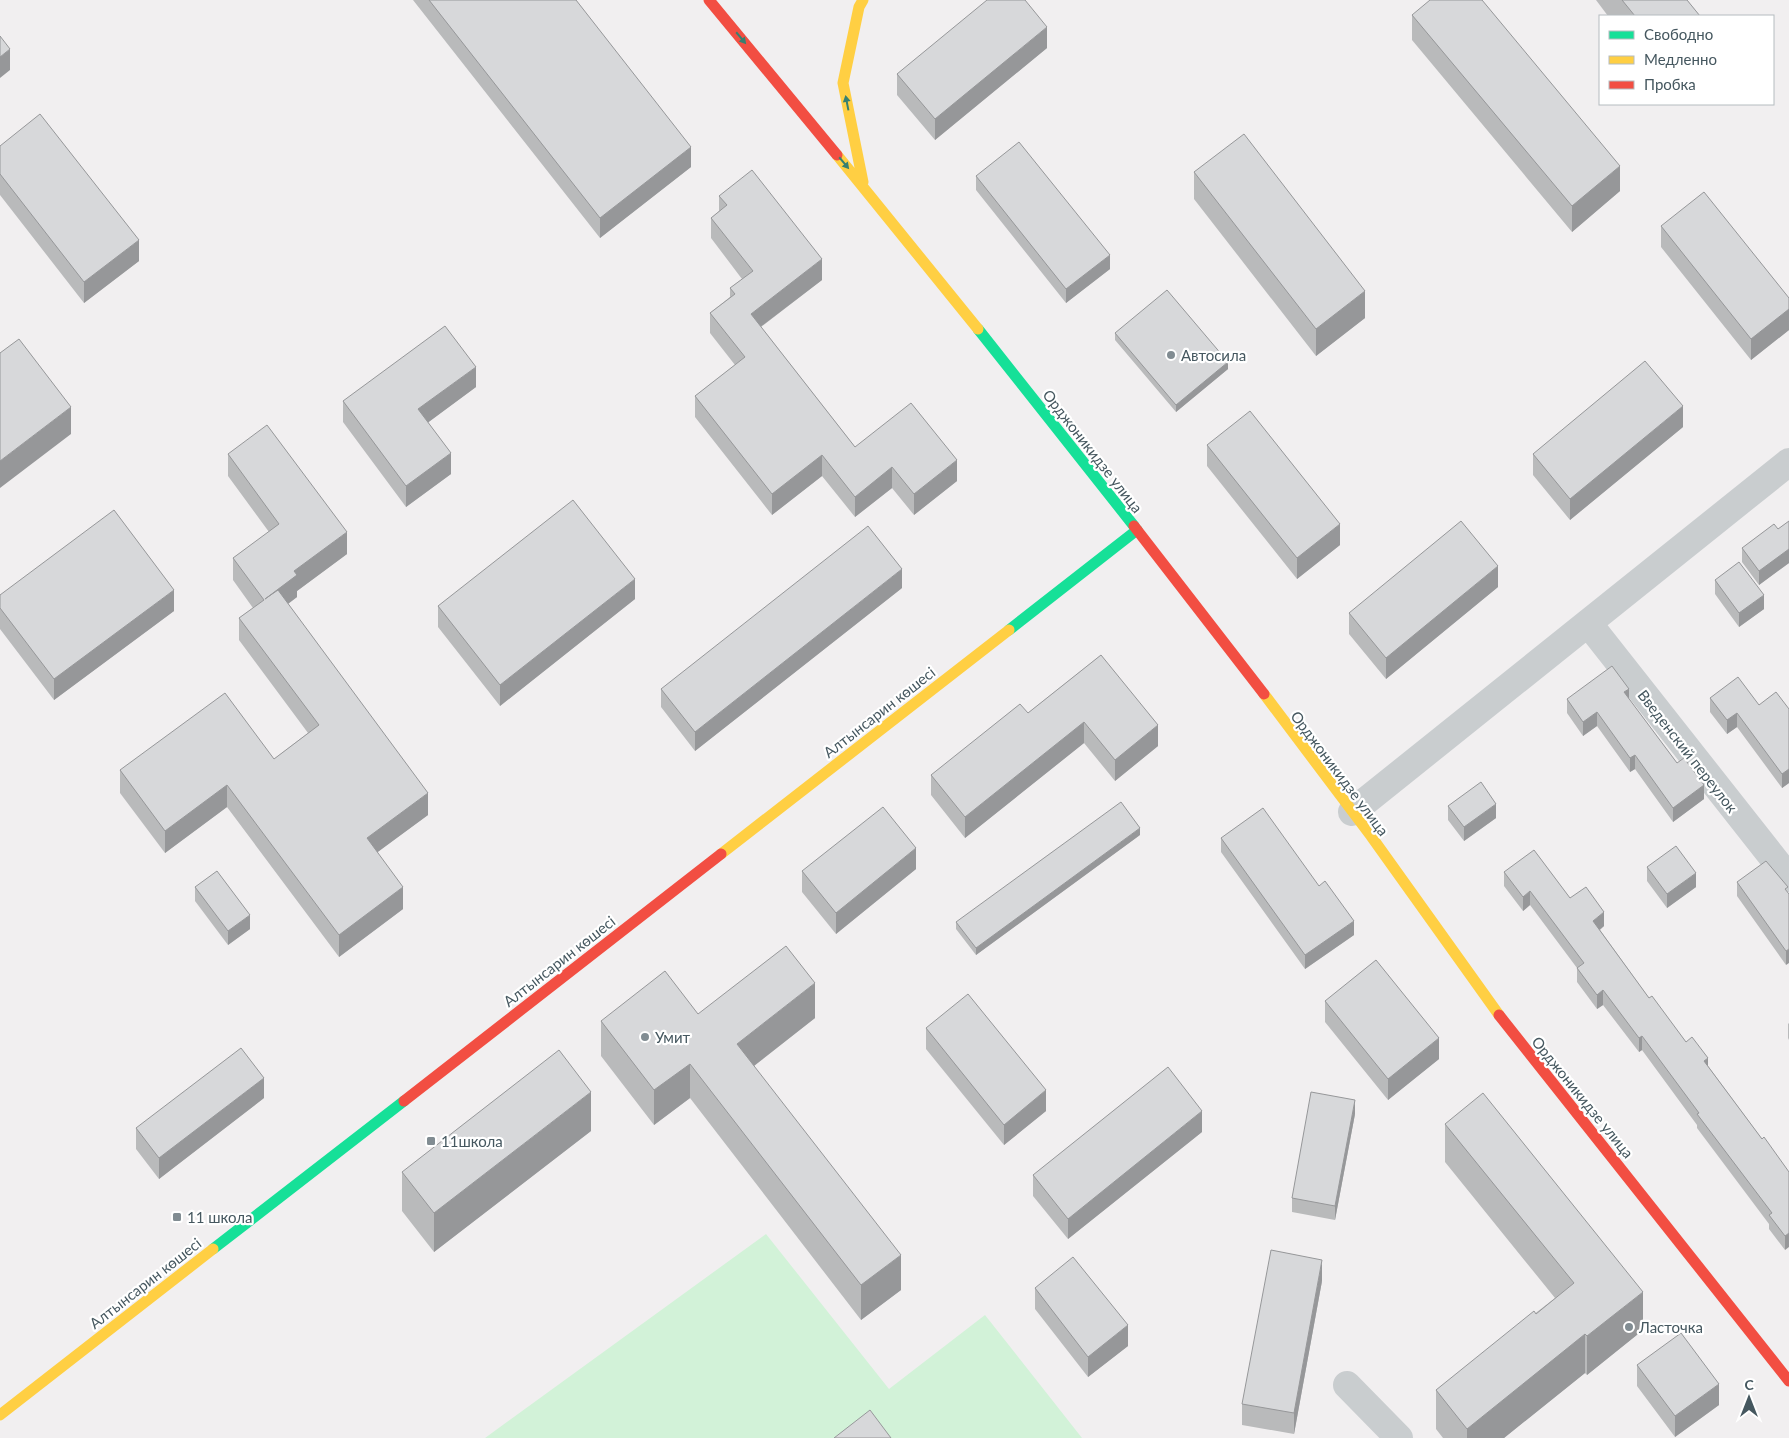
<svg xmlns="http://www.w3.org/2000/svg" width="1789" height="1438" font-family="Lato,sans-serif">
  <rect width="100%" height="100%" fill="#f1eff0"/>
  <path fill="#d2f2d8" d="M 766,1234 L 889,1389 L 985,1315 L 1082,1438 L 485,1438 Z"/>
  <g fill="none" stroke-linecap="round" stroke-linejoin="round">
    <path stroke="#c9cdcf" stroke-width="28" d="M 1588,623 L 1789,878
      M 1352,812 L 1789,462
      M 1347,1385 L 1399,1438"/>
    <path stroke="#16e098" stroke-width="11" d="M 978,329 L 1134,526
      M 1009,630 L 1137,530
      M 213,1249 L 404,1101"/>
    <path stroke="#ffcf43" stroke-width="11" d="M 863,0 L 859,7 L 843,83 L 863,182
      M 837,155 L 978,329
      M 1264,694 L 1371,836 L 1499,1015
      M 721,854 L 1009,630
      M 0,1415 L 213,1249"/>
    <path stroke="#f24e42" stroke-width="11" d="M 709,0 L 837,155
      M 1134,526 L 1264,694
      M 1499,1015 L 1789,1381
      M 404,1101 L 721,854"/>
  </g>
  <path fill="#b9babb" d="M 413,0 L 576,0 L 691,167 L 600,238 Z
    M 1596,0 L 1687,0 L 1700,16 L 1608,16 Z
    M 1412,15 L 1620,191 L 1572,232 L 1412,40 Z
    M 1047,48 L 935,140 L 897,95 L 897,74 Z
    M 0,146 L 139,261 L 84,303 L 0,195 Z
    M 1194,172 L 1365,318 L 1316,356 L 1194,199 Z
    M 976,176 L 1110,269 L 1066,303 L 976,190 Z
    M 719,196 L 822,280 L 761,327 L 855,447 L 957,481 L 914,515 L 892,488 L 855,517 L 822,476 L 772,515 L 695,417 L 695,396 L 735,365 L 710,333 L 710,313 L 730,297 L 730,288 L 742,279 L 711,238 L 711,218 L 719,211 Z
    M 1661,226 L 1789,298 L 1789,330 L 1751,360 L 1661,247 Z
    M 1115,333 L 1228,369 L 1176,412 L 1115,340 Z
    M 476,387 L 428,422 L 451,474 L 406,507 L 343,422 L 343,401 Z
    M 1683,427 L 1570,520 L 1533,475 L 1533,454 Z
    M 1207,445 L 1340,545 L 1297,579 L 1207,466 Z
    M 228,454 L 347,554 L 297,591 L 297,597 L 288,604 L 428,815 L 377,852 L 403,909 L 339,957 L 227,807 L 165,853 L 120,793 L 120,770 L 274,759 L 308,733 L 239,640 L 239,618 L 253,608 L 233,580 L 233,558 L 269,532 L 228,476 Z
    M 1789,521 L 1789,563 L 1759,585 L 1742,562 L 1742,548 L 1778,529 Z
    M 1715,580 L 1764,609 L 1739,627 L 1715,594 Z
    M 1498,587 L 1386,679 L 1349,634 L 1349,613 Z
    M 902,588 L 695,751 L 661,707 L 661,689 Z
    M 0,595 L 174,611 L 54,700 L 0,629 Z
    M 635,599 L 500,706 L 438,627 L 438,606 Z
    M 1101,655 L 1158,746 L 1115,781 L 1084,743 L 965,838 L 931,795 L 931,775 L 1028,713 Z
    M 1710,698 L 1789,709 L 1789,783 L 1782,788 L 1737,727 L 1727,734 L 1710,712 Z
    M 1567,699 L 1629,699 L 1704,799 L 1673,822 L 1635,769 L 1630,772 L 1597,726 L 1583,736 L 1567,713 Z
    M 1448,806 L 1496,818 L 1464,841 L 1448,820 Z
    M 1140,835 L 976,955 L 956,929 L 956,922 Z
    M 1221,838 L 1354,935 L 1305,969 L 1221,852 Z
    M 1647,867 L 1696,887 L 1667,908 L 1647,881 Z
    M 916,869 L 836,934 L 802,892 L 802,871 Z
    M 1504,872 L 1570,898 L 1604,926 L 1600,930 L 1649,998 L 1686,1042 L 1708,1066 L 1762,1139 L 1789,1172 L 1785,1250 L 1769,1229 L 1769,1224 L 1697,1128 L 1697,1125 L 1642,1050 L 1639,1052 L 1603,1005 L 1597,1009 L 1577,982 L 1577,968 L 1530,905 L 1523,911 L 1504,886 Z
    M 1737,882 L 1788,892 L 1786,965 L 1737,896 Z
    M 195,887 L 250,929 L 228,945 L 195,901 Z
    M 1325,1001 L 1439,1059 L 1388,1100 L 1325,1022 Z
    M 698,1014 L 815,1018 L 754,1066 L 901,1290 L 861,1320 L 690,1098 L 654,1125 L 601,1056 L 601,1021 Z
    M 1789,1023 L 1789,1040 L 1788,1038 L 1788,1024 Z
    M 926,1028 L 1046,1111 L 1004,1145 L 926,1049 Z
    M 264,1098 L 159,1179 L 136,1149 L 136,1128 Z
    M 1355,1114 L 1335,1220 L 1292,1212 L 1292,1198 Z
    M 1445,1124 L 1643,1330 L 1587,1375 L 1585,1373 L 1504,1438 L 1443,1438 L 1436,1429 L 1436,1390 L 1555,1298 L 1445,1162 Z
    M 591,1131 L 434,1252 L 402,1211 L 402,1172 Z
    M 1202,1132 L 1068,1239 L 1033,1196 L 1033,1175 Z
    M 1322,1281 L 1294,1434 L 1242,1425 L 1242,1404 Z
    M 1035,1288 L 1128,1346 L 1088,1377 L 1035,1309 Z
    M 1637,1365 L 1719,1405 L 1675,1437 L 1637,1386 Z"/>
  <path fill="#969799" d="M 1047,27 L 1047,48 L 935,140 L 935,119 Z
    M 10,49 L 10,70 L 0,78 L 0,57 Z
    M 691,147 L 691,167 L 600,238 L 600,218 Z
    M 1620,166 L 1620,191 L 1572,232 L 1572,206 Z
    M 139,240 L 139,261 L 84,303 L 84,282 Z
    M 1110,255 L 1110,269 L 1066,303 L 1066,289 Z
    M 822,259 L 822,280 L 751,334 L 751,314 Z
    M 1365,291 L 1365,318 L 1316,356 L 1316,329 Z
    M 1789,309 L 1789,330 L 1751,360 L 1751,339 Z
    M 1228,362 L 1228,369 L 1176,412 L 1176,405 Z
    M 476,367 L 476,387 L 418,430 L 418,409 Z
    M 1683,406 L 1683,427 L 1570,520 L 1570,499 Z
    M 71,407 L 71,434 L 0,488 L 0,461 Z
    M 451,453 L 451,474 L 406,507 L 406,486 Z
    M 822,455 L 822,476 L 772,515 L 772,494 Z
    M 957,460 L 957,481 L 914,515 L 914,494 Z
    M 892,467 L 892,488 L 855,517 L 855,497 Z
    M 1340,524 L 1340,545 L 1297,579 L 1297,558 Z
    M 347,532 L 347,554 L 297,591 L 297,597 L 265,621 L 265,599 L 294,571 Z
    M 1789,549 L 1789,563 L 1759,585 L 1759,571 Z
    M 1498,566 L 1498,587 L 1386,679 L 1386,658 Z
    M 902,569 L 902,588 L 695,751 L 695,732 Z
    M 635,579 L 635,599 L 500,706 L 500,685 Z
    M 174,590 L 174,611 L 54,700 L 54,679 Z
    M 1764,595 L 1764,609 L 1739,627 L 1739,613 Z
    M 1629,689 L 1629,703 L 1624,692 Z
    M 1597,712 L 1597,726 L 1583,736 L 1583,722 Z
    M 1737,713 L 1737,727 L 1727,734 L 1727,720 Z
    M 1084,722 L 1084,743 L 965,838 L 965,817 Z
    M 1158,725 L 1158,746 L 1115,781 L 1115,760 Z
    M 1635,755 L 1635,769 L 1630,772 L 1630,758 Z
    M 1789,769 L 1789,783 L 1782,788 L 1782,774 Z
    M 227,785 L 227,807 L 165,853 L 165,831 Z
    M 1704,785 L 1704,799 L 1673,822 L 1673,808 Z
    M 428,793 L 428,815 L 367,860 L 367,838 Z
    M 1496,804 L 1496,818 L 1464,841 L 1464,827 Z
    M 1140,828 L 1140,835 L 976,955 L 976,948 Z
    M 916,848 L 916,869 L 836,934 L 836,913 Z
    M 1696,873 L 1696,887 L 1667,908 L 1667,894 Z
    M 403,887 L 403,909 L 339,957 L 339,935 Z
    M 1530,891 L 1530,905 L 1523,911 L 1523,897 Z
    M 1604,912 L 1604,926 L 1593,935 L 1593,921 Z
    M 250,915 L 250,929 L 228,945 L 228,931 Z
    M 1354,921 L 1354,935 L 1305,969 L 1305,955 Z
    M 1789,949 L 1789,963 L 1786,965 L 1786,951 Z
    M 815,983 L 815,1018 L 737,1079 L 737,1044 Z
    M 1603,990 L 1603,1005 L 1597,1009 L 1597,995 Z
    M 1642,1036 L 1642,1050 L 1639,1052 L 1639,1038 Z
    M 1439,1038 L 1439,1059 L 1388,1100 L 1388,1079 Z
    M 1708,1058 L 1708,1072 L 1704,1061 Z
    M 690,1064 L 690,1098 L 654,1125 L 654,1090 Z
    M 264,1078 L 264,1098 L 159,1179 L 159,1158 Z
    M 1046,1090 L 1046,1111 L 1004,1145 L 1004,1125 Z
    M 591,1092 L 591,1131 L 434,1252 L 434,1213 Z
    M 1355,1100 L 1355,1114 L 1335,1220 L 1335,1206 Z
    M 1202,1111 L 1202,1132 L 1068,1239 L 1068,1219 Z
    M 1789,1233 L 1789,1247 L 1785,1250 L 1785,1236 Z
    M 901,1255 L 901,1290 L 861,1320 L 861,1285 Z
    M 1322,1260 L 1322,1281 L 1294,1434 L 1294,1413 Z
    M 1643,1292 L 1643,1330 L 1587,1375 L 1587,1336 Z
    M 1128,1325 L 1128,1346 L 1088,1377 L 1088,1357 Z
    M 1585,1334 L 1585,1373 L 1504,1438 L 1467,1438 L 1467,1429 Z
    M 1719,1384 L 1719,1405 L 1675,1437 L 1675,1416 Z"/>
  <path fill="#d7d8da" stroke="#969799" d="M 429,0 L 576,0 L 691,147 L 600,218 Z
    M 987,0 L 1025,0 L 1047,27 L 935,119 L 897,74 Z
    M 1430,0 L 1482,0 L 1620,166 L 1572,206 L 1412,15 Z
    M 1622,0 L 1687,0 L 1700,16 L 1635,16 Z
    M 0,36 L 10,49 L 0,57 Z
    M 40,114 L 139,240 L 84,282 L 0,174 L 0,146 Z
    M 1244,134 L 1365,291 L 1316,329 L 1194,172 Z
    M 1019,142 L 1110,255 L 1066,289 L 976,176 Z
    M 752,170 L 822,259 L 751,314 L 855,447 L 911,403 L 957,460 L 914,494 L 892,467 L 855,497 L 822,455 L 772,494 L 695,396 L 745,357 L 710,313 L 735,294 L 730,288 L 753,271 L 711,218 L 727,205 L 719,196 Z
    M 1704,192 L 1789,298 L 1789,309 L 1751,339 L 1661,226 Z
    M 1167,290 L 1228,362 L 1176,405 L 1115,333 Z
    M 445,326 L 476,367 L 418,409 L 451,453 L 406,486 L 343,401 Z
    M 19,339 L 71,407 L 0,461 L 0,353 Z
    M 1645,361 L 1683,406 L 1570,499 L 1533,454 Z
    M 1250,411 L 1340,524 L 1297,558 L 1207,445 Z
    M 267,425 L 347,532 L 294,571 L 297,575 L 265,599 L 278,590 L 428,793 L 367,838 L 403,887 L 339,935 L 227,785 L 165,831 L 120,770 L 225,693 L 274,759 L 319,725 L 239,618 L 264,600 L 233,558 L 279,524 L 228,454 Z
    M 573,500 L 635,579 L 500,685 L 438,606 Z
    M 114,510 L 174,590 L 54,679 L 0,608 L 0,595 Z
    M 1461,521 L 1498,566 L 1386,658 L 1349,613 Z
    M 1789,521 L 1789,549 L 1759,571 L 1742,548 L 1774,524 L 1778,529 Z
    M 868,526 L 902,569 L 695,732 L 661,689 Z
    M 1739,562 L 1764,595 L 1739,613 L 1715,580 Z
    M 1101,655 L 1158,725 L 1115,760 L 1084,722 L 965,817 L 931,775 L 1020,704 L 1028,713 Z
    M 1612,666 L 1629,689 L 1624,692 L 1677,763 L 1684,758 L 1704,785 L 1673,808 L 1635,755 L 1630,758 L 1597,712 L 1583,722 L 1567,699 Z
    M 1738,677 L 1759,705 L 1776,692 L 1789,709 L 1789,769 L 1782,774 L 1737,713 L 1727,720 L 1710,698 Z
    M 1481,782 L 1496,804 L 1464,827 L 1448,806 Z
    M 1121,802 L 1140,828 L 976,948 L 956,922 Z
    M 883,807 L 916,848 L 836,913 L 802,871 Z
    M 1263,808 L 1319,886 L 1325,881 L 1354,921 L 1305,955 L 1221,838 Z
    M 1676,846 L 1696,873 L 1667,894 L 1647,867 Z
    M 1534,850 L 1570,898 L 1586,887 L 1604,912 L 1593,921 L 1649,998 L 1652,996 L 1686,1042 L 1692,1037 L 1708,1058 L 1704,1061 L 1762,1139 L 1764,1137 L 1789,1172 L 1789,1233 L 1785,1236 L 1769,1215 L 1772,1213 L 1697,1114 L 1699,1113 L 1642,1036 L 1639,1038 L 1603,990 L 1597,995 L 1577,968 L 1584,963 L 1530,891 L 1523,897 L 1504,872 Z
    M 1766,861 L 1788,887 L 1785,889 L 1789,894 L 1789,949 L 1786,951 L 1737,882 Z
    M 217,871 L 250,915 L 228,931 L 195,887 Z
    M 786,946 L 815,983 L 737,1044 L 901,1255 L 861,1285 L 690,1064 L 654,1090 L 601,1021 L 665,971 L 698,1014 Z
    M 1376,960 L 1439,1038 L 1388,1079 L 1325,1001 Z
    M 968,994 L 1046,1090 L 1004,1125 L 926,1028 Z
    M 241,1048 L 264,1078 L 159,1158 L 136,1128 Z
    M 559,1050 L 591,1092 L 434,1213 L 402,1172 Z
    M 1168,1067 L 1202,1111 L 1068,1219 L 1033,1175 Z
    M 1311,1092 L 1355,1100 L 1335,1206 L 1292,1198 Z
    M 1483,1093 L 1643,1292 L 1587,1336 L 1585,1334 L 1467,1429 L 1436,1390 L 1534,1311 L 1536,1314 L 1574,1283 L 1445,1124 Z
    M 1271,1250 L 1322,1260 L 1294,1413 L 1242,1404 Z
    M 1073,1257 L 1128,1325 L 1088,1357 L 1035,1288 Z
    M 1681,1333 L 1719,1384 L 1675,1416 L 1637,1365 Z
    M 870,1410 L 891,1438 L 834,1438 Z"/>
  <defs><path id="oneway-solid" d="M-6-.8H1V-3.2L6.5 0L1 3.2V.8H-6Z" transform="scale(1.25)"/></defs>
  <g fill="#378070">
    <use href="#oneway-solid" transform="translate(741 38) rotate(50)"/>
    <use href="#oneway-solid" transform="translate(847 103) rotate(-101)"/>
    <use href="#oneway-solid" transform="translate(844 163) rotate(50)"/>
  </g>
  <g fill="#818c92" stroke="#fff" stroke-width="2">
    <circle cx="1171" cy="355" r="5"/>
    <circle cx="645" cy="1037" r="5"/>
    <rect x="426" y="1136" width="10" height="10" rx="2.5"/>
    <rect x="172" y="1212" width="10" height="10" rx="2.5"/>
    <circle cx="1629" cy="1327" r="5"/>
  </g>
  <g text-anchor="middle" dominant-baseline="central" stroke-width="4.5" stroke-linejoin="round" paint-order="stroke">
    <g font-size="15" fill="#45575f" stroke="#fff" text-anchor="start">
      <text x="1181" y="355">Автосила</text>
      <text x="655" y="1037">Умит</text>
      <text x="441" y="1141">11школа</text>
      <text x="187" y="1217">11 школа</text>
      <text x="1639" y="1327">Ласточка</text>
    </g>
    <g font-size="15" fill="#45575f" stroke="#fff">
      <text transform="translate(1093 451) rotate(52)">Орджоникидзе улица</text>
      <text transform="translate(879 712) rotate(-38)">Алтынсарин көшесі</text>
      <text transform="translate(1688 751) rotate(52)">Введенский переулок</text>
      <text transform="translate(1340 773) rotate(53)">Орджоникидзе улица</text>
      <text transform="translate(559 961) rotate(-38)">Алтынсарин көшесі</text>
      <text transform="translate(1583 1097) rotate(51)">Орджоникидзе улица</text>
      <text transform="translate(145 1283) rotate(-38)">Алтынсарин көшесі</text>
    </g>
  </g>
  <rect x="1599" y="15" width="175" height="90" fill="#ffffff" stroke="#b5bcbf"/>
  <rect x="1609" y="31" width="25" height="8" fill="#16e098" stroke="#b5bcbf"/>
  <text x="1644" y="40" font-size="15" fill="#45575f">Свободно</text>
  <rect x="1609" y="56" width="25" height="8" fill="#ffcf43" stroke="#b5bcbf"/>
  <text x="1644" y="65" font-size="15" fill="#45575f">Медленно</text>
  <rect x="1609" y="81" width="25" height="8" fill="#f24e42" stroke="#b5bcbf"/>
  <text x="1644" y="90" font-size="15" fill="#45575f">Пробка</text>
  <g transform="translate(1749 1398)" stroke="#ffffff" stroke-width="4" paint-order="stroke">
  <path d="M0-4L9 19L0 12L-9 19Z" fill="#45575f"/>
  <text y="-8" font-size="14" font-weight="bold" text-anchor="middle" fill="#45575f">С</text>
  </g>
</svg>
